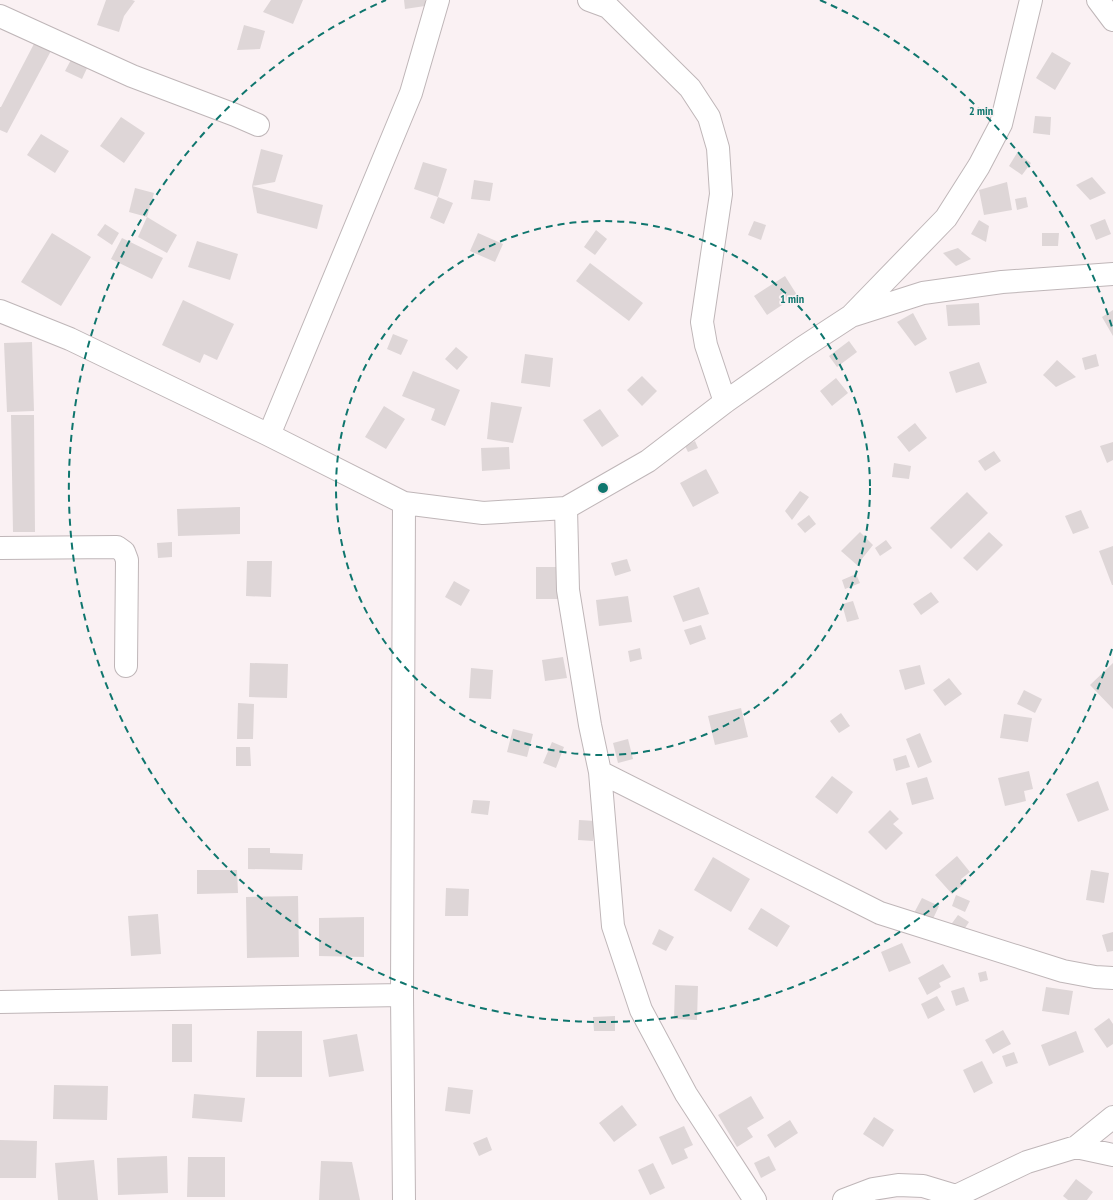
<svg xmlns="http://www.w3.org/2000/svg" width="1113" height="1200" font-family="'PT Sans Narrow',sans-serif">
  <rect width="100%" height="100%" fill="#faf1f3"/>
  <path fill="#ded6d7" d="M 106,0 L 132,0 L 135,1 L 124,16 L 119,32 L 97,25 Z
    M 271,0 L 303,0 L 293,24 L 263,12 Z
    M 404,0 L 425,0 L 425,6 L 405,9 Z
    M 244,25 L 265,31 L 260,49 L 237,50 Z
    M 36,40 L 52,49 L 7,133 L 0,130 L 0,107 L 1,107 Z
    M 1052,52 L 1071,63 L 1055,90 L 1036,78 Z
    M 72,58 L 88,66 L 82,79 L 65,71 Z
    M 1035,116 L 1051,117 L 1050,135 L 1033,133 Z
    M 121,117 L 145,133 L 124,163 L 100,146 Z
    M 41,134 L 69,151 L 55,173 L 27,155 Z
    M 261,149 L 283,155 L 275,182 L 252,186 Z
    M 1017,153 L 1031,163 L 1022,175 L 1009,166 Z
    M 423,162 L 447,169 L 438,197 L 414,189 Z
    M 1092,177 L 1106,193 L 1090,200 L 1076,185 Z
    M 474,180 L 493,183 L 490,201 L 471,199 Z
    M 1007,182 L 1012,210 L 984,215 L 979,190 Z
    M 252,186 L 323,205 L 317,229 L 257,213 Z
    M 135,188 L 154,193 L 147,217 L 129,212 Z
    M 438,197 L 453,203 L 444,224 L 430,218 Z
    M 1026,197 L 1028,207 L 1017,210 L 1015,199 Z
    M 147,217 L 177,235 L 167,253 L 138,237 Z
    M 1105,219 L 1111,234 L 1096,240 L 1090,225 Z
    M 979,220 L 989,226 L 986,242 L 971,234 Z
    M 754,221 L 766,225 L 761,240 L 748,235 Z
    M 105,224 L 119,233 L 112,245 L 97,235 Z
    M 596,230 L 607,239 L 595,255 L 584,247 Z
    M 52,233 L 91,257 L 61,306 L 21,282 Z
    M 478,233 L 503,244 L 495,262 L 470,251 Z
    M 1042,233 L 1059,233 L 1058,246 L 1042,246 Z
    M 122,238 L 163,258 L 152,279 L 111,259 Z
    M 197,241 L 238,254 L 230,280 L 188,267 Z
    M 958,248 L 971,259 L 956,266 L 943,253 Z
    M 590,263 L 643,303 L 629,321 L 576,281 Z
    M 785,276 L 797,295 L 767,315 L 754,296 Z
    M 183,300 L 234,324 L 217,360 L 204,354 L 200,363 L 162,345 Z
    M 979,303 L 980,325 L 948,326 L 946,305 Z
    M 1113,310 L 1113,336 L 1102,317 Z
    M 913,313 L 927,339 L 915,346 L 897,322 Z
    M 393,334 L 408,340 L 401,355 L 387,349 Z
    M 849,341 L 857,352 L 837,367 L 829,356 Z
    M 32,342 L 34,411 L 7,412 L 4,343 Z
    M 456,347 L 468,357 L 457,370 L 445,359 Z
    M 525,354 L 553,358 L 550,387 L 521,383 Z
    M 1096,354 L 1099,366 L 1085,370 L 1082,358 Z
    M 1057,360 L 1076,377 L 1056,387 L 1043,375 Z
    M 979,362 L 987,383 L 956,393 L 949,372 Z
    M 413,371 L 460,390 L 445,426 L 431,420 L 435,409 L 402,396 Z
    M 642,376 L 657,391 L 642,406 L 627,390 Z
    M 836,378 L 848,393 L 832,406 L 820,391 Z
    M 491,402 L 522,407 L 513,443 L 487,439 Z
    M 384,406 L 405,419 L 386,449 L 365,437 Z
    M 600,409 L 619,436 L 602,447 L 583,420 Z
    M 11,415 L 34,415 L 35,532 L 13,532 Z
    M 915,423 L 927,438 L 909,452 L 897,437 Z
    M 695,441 L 698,448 L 688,452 L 685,446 Z
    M 1113,442 L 1113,460 L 1107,463 L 1100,446 Z
    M 509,447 L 510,469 L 482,471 L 481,448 Z
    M 994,451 L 1001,461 L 985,471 L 978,461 Z
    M 894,463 L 911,466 L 909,479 L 892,477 Z
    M 706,469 L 719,493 L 693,507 L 680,483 Z
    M 800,491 L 809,497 L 792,520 L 785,511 Z
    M 967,492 L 988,513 L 951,549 L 930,528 Z
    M 240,507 L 240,534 L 178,536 L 177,509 Z
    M 1081,510 L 1089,528 L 1073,534 L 1065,516 Z
    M 809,515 L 816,524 L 805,533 L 797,524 Z
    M 860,532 L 873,545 L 857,565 L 841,551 Z
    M 989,532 L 1003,545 L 977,571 L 963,558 Z
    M 886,540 L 892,548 L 880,556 L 875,548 Z
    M 172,542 L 172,557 L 158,558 L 157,543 Z
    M 1113,546 L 1113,585 L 1112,585 L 1099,551 Z
    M 627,559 L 631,571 L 615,576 L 611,563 Z
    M 247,561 L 272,561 L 271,597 L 246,596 Z
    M 536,567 L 561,567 L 561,599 L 536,599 Z
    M 856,574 L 860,583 L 845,589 L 842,580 Z
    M 454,581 L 470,590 L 461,606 L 445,597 Z
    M 699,587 L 709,614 L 683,622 L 673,596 Z
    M 931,592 L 939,602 L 921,615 L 913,604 Z
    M 628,596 L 632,622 L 599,626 L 596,600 Z
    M 853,601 L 859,619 L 847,622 L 842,604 Z
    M 701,625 L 706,639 L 690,645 L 684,630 Z
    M 640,648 L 642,659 L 630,662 L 628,651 Z
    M 563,657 L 567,678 L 545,681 L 542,660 Z
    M 250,663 L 288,664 L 287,698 L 249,697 Z
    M 1113,663 L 1113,709 L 1090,685 Z
    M 920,665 L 925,684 L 905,690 L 899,670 Z
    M 471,668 L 493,670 L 491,699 L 469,698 Z
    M 949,678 L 962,694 L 945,706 L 933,690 Z
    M 1024,690 L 1042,699 L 1035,713 L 1017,704 Z
    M 238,703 L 254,704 L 253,739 L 237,739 Z
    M 741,708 L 748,737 L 715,745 L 708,716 Z
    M 841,713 L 850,726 L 839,733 L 830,721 Z
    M 1004,714 L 1032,718 L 1028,742 L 1000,738 Z
    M 513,729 L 533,734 L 527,757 L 507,752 Z
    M 920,733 L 932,762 L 918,768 L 906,739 Z
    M 628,739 L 633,759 L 618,763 L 613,743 Z
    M 552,742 L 564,747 L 556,768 L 543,763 Z
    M 236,747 L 250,747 L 251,766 L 236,766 Z
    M 906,755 L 910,767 L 896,771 L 893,759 Z
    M 1029,771 L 1033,789 L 1024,791 L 1026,801 L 1005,806 L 998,778 Z
    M 832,776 L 853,792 L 837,814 L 815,797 Z
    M 927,777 L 934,799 L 912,805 L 906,783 Z
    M 1098,781 L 1109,810 L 1078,822 L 1066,794 Z
    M 473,800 L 490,801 L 488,815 L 471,813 Z
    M 890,810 L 899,819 L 893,824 L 903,833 L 886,850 L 868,832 Z
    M 579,820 L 595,821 L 593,841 L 578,840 Z
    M 248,848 L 270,848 L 270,853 L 303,854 L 302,870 L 248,869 Z
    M 957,856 L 970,872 L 961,879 L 964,884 L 952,894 L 935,875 Z
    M 713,857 L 750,879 L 731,912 L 694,890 Z
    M 197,870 L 237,870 L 238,893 L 197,894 Z
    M 1091,870 L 1109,873 L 1104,903 L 1086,900 Z
    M 446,888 L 469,889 L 468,916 L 445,916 Z
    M 956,895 L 970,901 L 965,912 L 952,906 Z
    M 298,896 L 299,957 L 247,958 L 246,897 Z
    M 922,898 L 939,906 L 932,921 L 914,913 Z
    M 761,908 L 790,926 L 777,947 L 748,929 Z
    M 158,914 L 161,954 L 131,956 L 128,916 Z
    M 958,915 L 969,922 L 961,934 L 950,926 Z
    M 364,917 L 364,957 L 319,956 L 319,918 Z
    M 659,929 L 674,937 L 666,951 L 652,944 Z
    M 1113,932 L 1113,951 L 1107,952 L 1102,935 Z
    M 902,943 L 911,963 L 889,972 L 881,952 Z
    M 943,964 L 951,977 L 939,983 L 941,987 L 927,995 L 918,978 Z
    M 986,971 L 988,980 L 980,982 L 978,973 Z
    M 675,985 L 698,986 L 697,1020 L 674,1019 Z
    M 964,987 L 969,1001 L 956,1006 L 951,991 Z
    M 1046,987 L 1073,991 L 1069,1015 L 1042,1011 Z
    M 937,996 L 945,1010 L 928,1019 L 921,1004 Z
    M 615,1016 L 615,1031 L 594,1031 L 593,1017 Z
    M 1109,1018 L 1113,1024 L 1113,1044 L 1107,1048 L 1094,1029 Z
    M 172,1024 L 192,1024 L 192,1062 L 172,1062 Z
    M 1003,1030 L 1011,1044 L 993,1054 L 985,1040 Z
    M 257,1031 L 302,1031 L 302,1077 L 256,1077 Z
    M 1076,1031 L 1084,1052 L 1049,1066 L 1041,1045 Z
    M 357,1034 L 364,1071 L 329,1077 L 323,1040 Z
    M 1014,1052 L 1018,1063 L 1006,1067 L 1002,1056 Z
    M 982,1061 L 993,1083 L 974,1093 L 963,1070 Z
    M 54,1085 L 108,1086 L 107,1120 L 53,1119 Z
    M 448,1087 L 473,1090 L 470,1114 L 445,1111 Z
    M 194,1094 L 245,1098 L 242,1122 L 192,1118 Z
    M 751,1096 L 764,1118 L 747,1128 L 753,1137 L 737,1147 L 718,1115 Z
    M 622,1105 L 637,1125 L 614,1142 L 599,1123 Z
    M 874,1117 L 894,1130 L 883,1147 L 863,1134 Z
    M 790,1120 L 798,1133 L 775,1148 L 767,1135 Z
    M 684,1126 L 693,1145 L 684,1149 L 688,1158 L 672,1165 L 659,1137 Z
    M 487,1137 L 492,1150 L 479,1156 L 473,1143 Z
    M 0,1140 L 37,1141 L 36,1178 L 0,1178 Z
    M 167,1156 L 168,1193 L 118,1195 L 117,1158 Z
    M 769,1156 L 776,1170 L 761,1178 L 754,1163 Z
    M 188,1157 L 225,1157 L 225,1197 L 187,1197 Z
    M 94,1160 L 98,1200 L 58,1200 L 55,1163 Z
    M 321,1161 L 352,1162 L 360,1200 L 319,1200 Z
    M 653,1163 L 665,1188 L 650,1195 L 638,1170 Z
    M 1076,1179 L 1093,1192 L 1087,1200 L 1068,1200 L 1063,1196 Z"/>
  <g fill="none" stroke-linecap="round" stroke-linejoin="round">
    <defs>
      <path id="minor" d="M 589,0 L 608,7 L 690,88 L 709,117 L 718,148 L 721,194 L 702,322 L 706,345 L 725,402
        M 1098,0 L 1113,20
        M 0,16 L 132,76 L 235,115 L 258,125
        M 0,311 L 70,339 L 269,435 L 404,503 L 483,513 L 566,508 L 648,461 L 725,402 L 802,348 L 851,316 L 946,218 L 979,166 L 1001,124 L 1031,0
        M 854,315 L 923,293 L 1002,282 L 1113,274
        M 269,435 L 411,93 L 438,0
        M 566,508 L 568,590 L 590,725 L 600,772 L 613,926 L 641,1010 L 686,1094 L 755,1200
        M 0,548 L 117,547 L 124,552 L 127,560 L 126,666
        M 600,772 L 880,913 L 1063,971 L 1095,977 L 1113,978
        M 0,1002 L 402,995
        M 1076,1147 L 1113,1155
        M 404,1200 L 402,995 L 404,503
        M 844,1200 L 873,1189 L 898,1185 L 923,1186 L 956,1196
        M 953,1200 L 956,1196 L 1027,1162 L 1076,1147 L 1113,1117"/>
    </defs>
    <use href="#minor" stroke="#bfb6b8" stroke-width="24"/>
    <use href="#minor" stroke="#fff" stroke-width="22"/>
  </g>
  <g fill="none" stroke="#0f766e" stroke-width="2" stroke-dasharray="7 5">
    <circle cx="603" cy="488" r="267"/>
    <path d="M1112 649A534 534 0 1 1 386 0M820 0A534 534 0 0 1 1112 327"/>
  </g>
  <circle cx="603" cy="488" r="6" fill="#0f766e" stroke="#faf1f3" stroke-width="2"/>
  <g font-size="12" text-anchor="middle" font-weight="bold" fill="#0f766e" stroke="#faf1f3" stroke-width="3.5" stroke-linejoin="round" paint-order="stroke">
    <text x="981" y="115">2 min</text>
    <text x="792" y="303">1 min</text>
  </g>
</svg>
